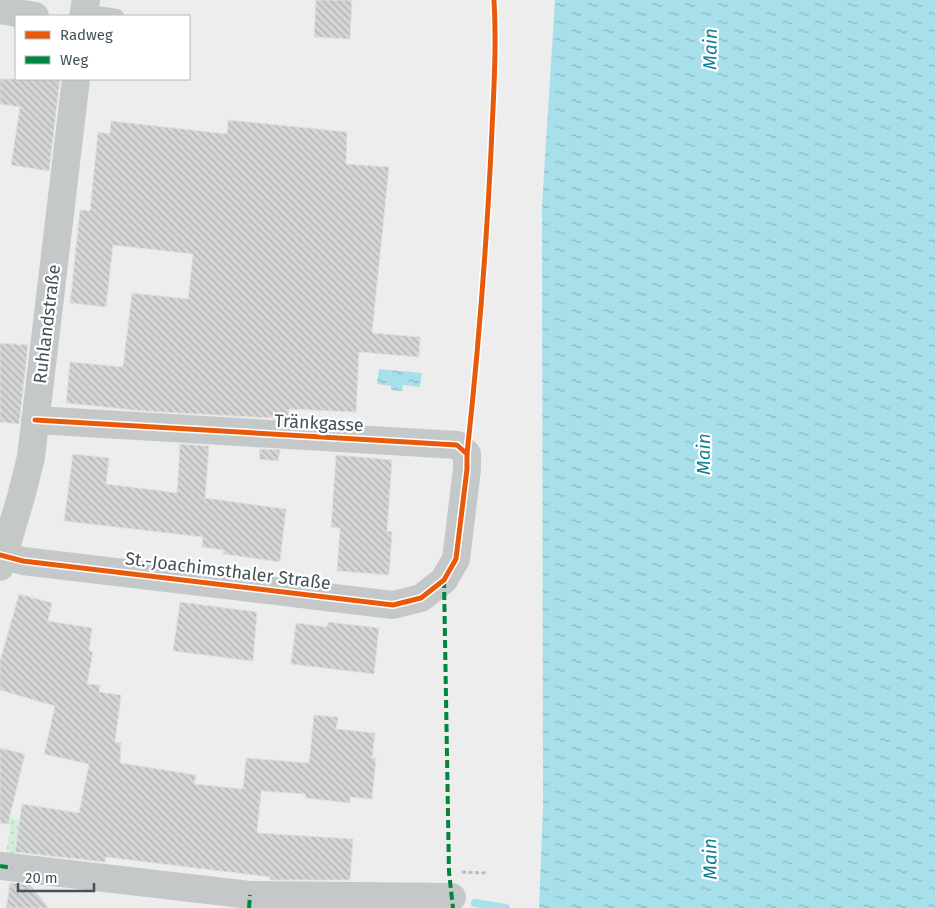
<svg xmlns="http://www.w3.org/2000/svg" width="935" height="908" font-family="'Fira Sans',sans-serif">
  <defs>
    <pattern id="grass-dots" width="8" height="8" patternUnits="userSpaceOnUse" patternTransform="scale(1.25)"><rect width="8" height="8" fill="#d2edda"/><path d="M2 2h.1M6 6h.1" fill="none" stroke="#b6cdbd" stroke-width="1.8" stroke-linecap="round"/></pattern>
    <pattern id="water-ripples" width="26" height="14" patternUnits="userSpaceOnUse" patternTransform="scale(1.25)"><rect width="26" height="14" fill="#a7e0ea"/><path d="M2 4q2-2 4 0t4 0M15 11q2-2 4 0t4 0" fill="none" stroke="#8ab8c1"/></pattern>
    <pattern id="building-back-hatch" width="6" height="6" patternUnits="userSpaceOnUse" patternTransform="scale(1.25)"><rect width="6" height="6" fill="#d4d5d6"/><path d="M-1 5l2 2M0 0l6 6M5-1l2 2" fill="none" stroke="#aeafb1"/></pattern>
  </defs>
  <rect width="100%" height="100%" fill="#eeeded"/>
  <path fill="url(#grass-dots)" d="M 0,815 L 20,820 L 14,857 L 6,856 L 10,825 L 0,824 Z"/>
  <path fill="url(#water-ripples)" d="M 555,0 L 935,0 L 935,908 L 539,908 L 543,808 L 542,206 Z
    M 379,369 L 422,373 L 420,387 L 403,385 L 402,391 L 391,390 L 391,386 L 377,384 Z"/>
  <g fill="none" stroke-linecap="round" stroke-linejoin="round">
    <path stroke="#a7e0ea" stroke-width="8" d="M 475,903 L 506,908"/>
  </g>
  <path fill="url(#building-back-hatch)" stroke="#dfdfe0" d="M 316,0 L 352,0 L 350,39 L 314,37 Z
    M 0,79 L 60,79 L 49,171 L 11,165 L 20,107 L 0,104 Z
    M 228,120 L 347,132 L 346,164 L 389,167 L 372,333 L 420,337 L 419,357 L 359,352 L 356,412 L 289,409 L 288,419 L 143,411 L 66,403 L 70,362 L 123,367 L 132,293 L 188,299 L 193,254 L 113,245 L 106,307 L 70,303 L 80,210 L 90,211 L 98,132 L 110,134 L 111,121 L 227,134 Z
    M 0,343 L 28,345 L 19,424 L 0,422 Z
    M 180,444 L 209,446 L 205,498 L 286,509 L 280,562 L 223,554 L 224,550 L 202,547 L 203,537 L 64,521 L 73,454 L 109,458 L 106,484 L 177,493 Z
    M 260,449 L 280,450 L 278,461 L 259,459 Z
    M 336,455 L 392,460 L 387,531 L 392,532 L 389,575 L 337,571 L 340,528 L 331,527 Z
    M 19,594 L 52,603 L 48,621 L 92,628 L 89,651 L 93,652 L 87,684 L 100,685 L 99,692 L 121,695 L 115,742 L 121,743 L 120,763 L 196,775 L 194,784 L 243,789 L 246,758 L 309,763 L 314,715 L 338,717 L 336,729 L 375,733 L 372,758 L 376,758 L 372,799 L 350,797 L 350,803 L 305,798 L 306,794 L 261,791 L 257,833 L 353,839 L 350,880 L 270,880 L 270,877 L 106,857 L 105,862 L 15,852 L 22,804 L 79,813 L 89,764 L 44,754 L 55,706 L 0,690 L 0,661 Z
    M 180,602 L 257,612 L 253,661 L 173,651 Z
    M 328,622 L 379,628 L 374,674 L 291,664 L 296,623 L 327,627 Z
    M 0,748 L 25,754 L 8,824 L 0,823 Z
    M 10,883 L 30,885 L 49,908 L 6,908 Z"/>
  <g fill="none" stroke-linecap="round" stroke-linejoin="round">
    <path stroke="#b4c0bc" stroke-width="3" stroke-dasharray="4 2.5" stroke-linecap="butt" d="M 462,872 L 486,873"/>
    <path stroke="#c5c8c9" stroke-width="14" d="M 84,11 L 117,16"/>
    <path stroke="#c5c8c9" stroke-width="28" d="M 0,10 L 35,16
      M 83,16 L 86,0
      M 0,555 L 23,561 L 393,605 L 421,598 L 444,580 L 456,559 L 467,469 L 467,454 L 457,445 L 35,420
      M 0,567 L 21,497 L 31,457 L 76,79
      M 0,866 L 250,895 L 452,897"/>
    <path stroke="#00873e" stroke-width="4" stroke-dasharray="8 4" stroke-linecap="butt" d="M 444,580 L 449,872 L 453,908
      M 0,866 L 12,868
      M 249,908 L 250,895"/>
    <defs>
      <path id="cycleway" d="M 35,420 L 457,445 L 467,454
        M 0,555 L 23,561 L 393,605 L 421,598 L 444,580 L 456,559 L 467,469 L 467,454 C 478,353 486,253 491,152 C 493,101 497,51 494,0"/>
    </defs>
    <use href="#cycleway" stroke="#fff" stroke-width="8"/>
    <use href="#cycleway" stroke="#e8590c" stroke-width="5"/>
  </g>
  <g text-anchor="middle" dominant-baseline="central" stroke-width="4.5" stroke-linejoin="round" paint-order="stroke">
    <g font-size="18" fill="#455159" stroke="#fff">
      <text transform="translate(47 324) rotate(-83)">Ruhlandstraße</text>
      <text transform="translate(319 423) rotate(3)">Tränkgasse</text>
      <text transform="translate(228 571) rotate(7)">St.-Joachimsthaler Straße</text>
    </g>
    <g font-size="19" font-style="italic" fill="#107f93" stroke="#fff">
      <text transform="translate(710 49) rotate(-89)">Main</text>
      <text transform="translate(703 454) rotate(-90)">Main</text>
      <text transform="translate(710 859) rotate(-91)">Main</text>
    </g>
  </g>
  <rect x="15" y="15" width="175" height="65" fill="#ffffff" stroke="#b5b9bd"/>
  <rect x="25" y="31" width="25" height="8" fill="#e8590c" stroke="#b5b9bd"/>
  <text x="60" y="40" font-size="15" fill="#455159">Radweg</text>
  <rect x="25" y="56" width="25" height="8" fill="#00873e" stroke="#b5b9bd"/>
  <text x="60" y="65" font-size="15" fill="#455159">Weg</text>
  <path d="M18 883v8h76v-8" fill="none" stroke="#455159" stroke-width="2.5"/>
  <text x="25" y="883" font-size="15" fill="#455159" stroke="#ffffff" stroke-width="4" paint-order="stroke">20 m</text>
</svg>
